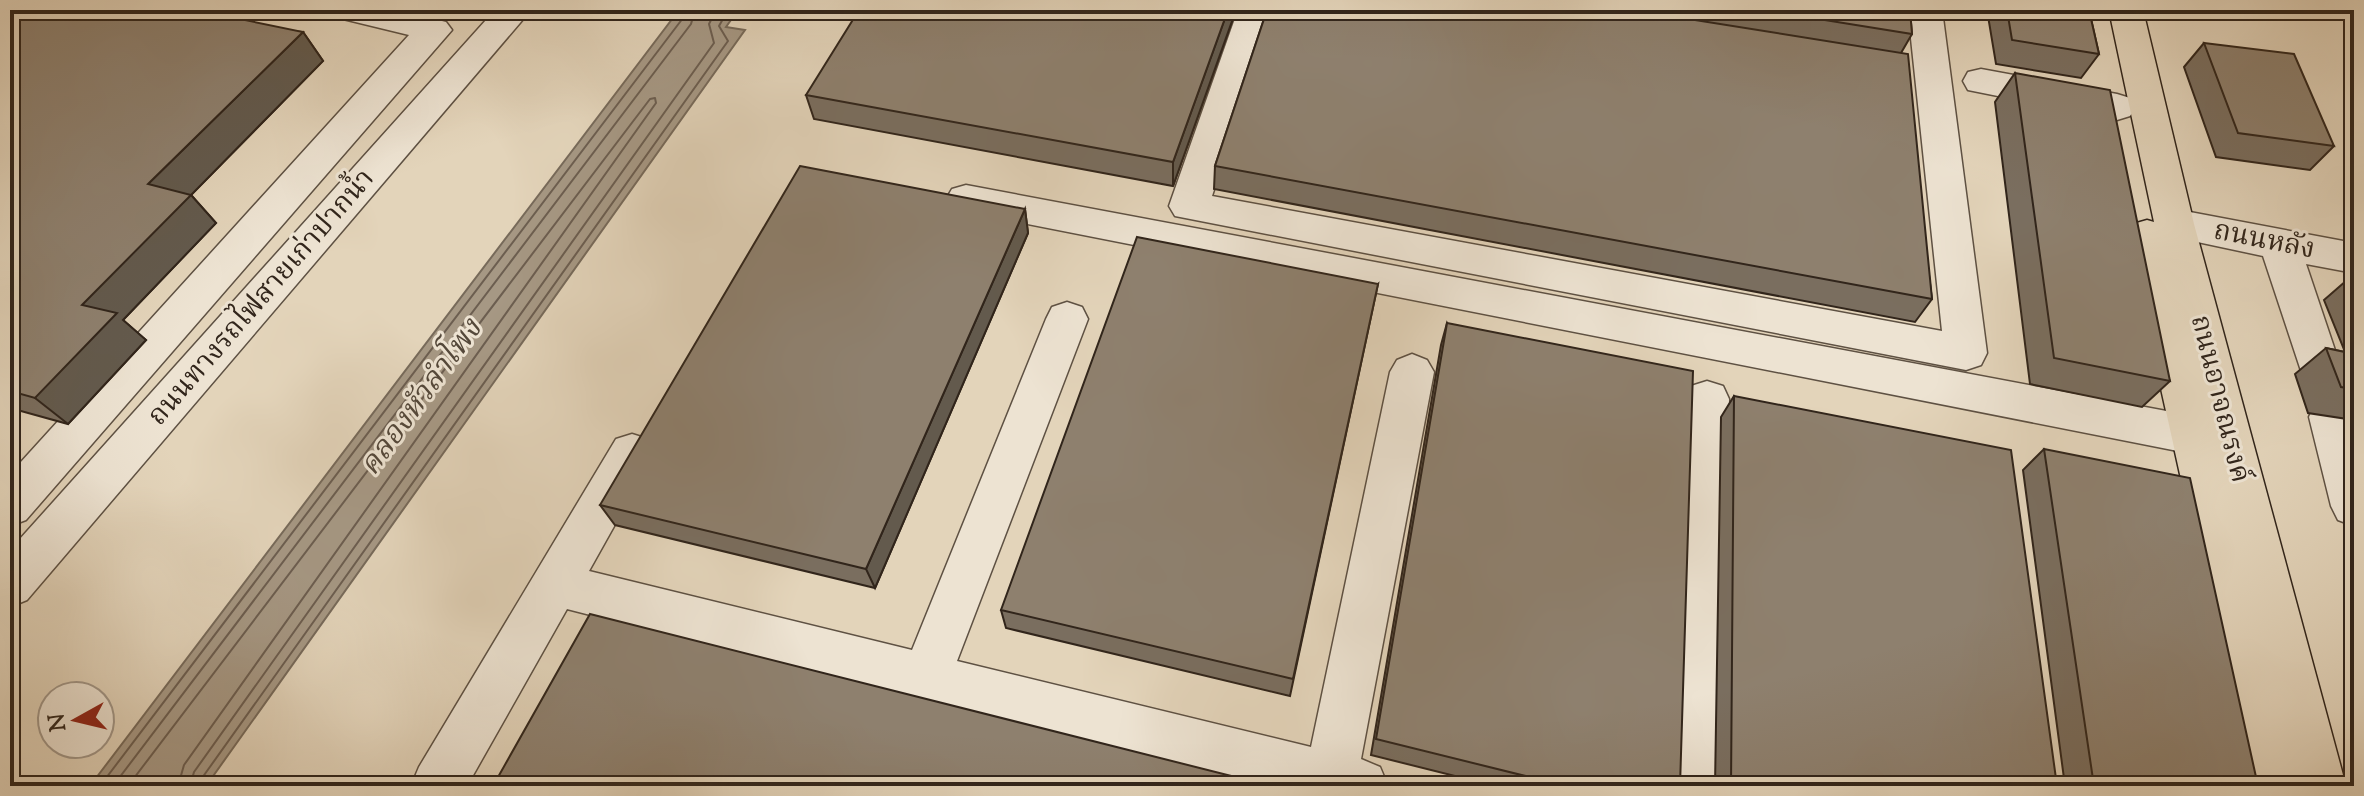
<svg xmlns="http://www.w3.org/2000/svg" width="2364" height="796" font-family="'Sorts Mill Goudy','Noto Serif Thai',serif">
  <rect width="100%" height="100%" fill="#e3d4ba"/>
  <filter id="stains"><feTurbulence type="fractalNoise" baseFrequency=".0025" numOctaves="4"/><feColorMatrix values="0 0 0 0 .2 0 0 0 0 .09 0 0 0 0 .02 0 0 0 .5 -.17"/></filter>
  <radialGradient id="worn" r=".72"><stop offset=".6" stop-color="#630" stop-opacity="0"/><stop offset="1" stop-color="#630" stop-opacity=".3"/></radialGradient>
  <path fill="#a69884" stroke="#776a5a" stroke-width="2" d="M 679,10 L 738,10 L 726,27 L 745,30 L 206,786 L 90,786 Z"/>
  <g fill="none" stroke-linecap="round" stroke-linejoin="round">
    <path stroke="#6c5e50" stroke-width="2" d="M 100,786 L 683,18 L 685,10
      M 113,786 L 691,24 L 695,10
      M 128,786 L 650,99 L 655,98 L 656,103 L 184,765 L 178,786
      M 190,786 L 194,772 L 714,43 L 709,24 L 716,10
      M 200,786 L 202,778 L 728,41 L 719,26 L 728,10"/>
    <defs>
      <path id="minor" d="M 334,10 L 398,10 L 446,22 L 452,30 L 26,520 L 10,526 L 10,474 L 409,35 L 339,18 Z
        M 495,10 L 531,10 L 27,600 L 10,607 L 10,550 Z
        M 1238,10 L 1272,10 L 1212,196 L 1942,331 L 1908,10 L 1942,10 L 1987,353 L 1981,365 L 1966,370 L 1175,216 L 1169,206 Z
        M 1981,69 L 2117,94 L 2130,98 L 2136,107 L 2130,116 L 2117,120 L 1968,90 L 1963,81 L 1968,72 Z
        M 966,185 L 2193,416 L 2209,422 L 2215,435 L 2209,448 L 2193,454 L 952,209 L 946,199 L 952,189 Z
        M 2174,209 L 2354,243 L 2354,273 L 2306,264 L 2345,380 L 2338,392 L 2323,398 L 2308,392 L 2263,256 L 2160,234 L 2154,224 L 2160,214 Z
        M 1067,302 L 1082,307 L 1088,319 L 957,661 L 1311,747 L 1390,372 L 1397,360 L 1412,354 L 1427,360 L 1434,372 L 1361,759 L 1380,767 L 1388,786 L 1258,786 L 567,609 L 467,786 L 411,786 L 419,767 L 616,439 L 632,434 L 648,439 L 655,453 L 589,571 L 912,650 L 1046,319 L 1052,307 Z
        M 1707,381 L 1723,386 L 1729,399 L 1720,786 L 1666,786 L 1685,399 L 1691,386 Z
        M 2331,399 L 2347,404 L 2354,420 L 2354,526 L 2338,520 L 2331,506 L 2309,417 L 2315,404 Z"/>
      <path id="major" d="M 2109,10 L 2143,10 L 2194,224 L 2346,786 L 2249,786 L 2127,235 L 2133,224 L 2147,220 L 2154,222 Z"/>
    </defs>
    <use href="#minor" stroke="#5e5143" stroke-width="3"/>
    <use href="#major" stroke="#31251b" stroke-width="3"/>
    <use href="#minor" fill="#ede3d2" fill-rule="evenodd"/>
    <use href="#major" fill="#e3d4ba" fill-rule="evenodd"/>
  </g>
  <path fill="#7a6e5f" stroke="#31251b" stroke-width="2" d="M 10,10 L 303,32 L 323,61 L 191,195 L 216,223 L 123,320 L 146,340 L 68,424 L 10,408 Z
    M 1236,10 L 1173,186 L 814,119 L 806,95 Z
    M 1267,10 L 1910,10 L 1912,34 L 1901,53 L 1932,299 L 1915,322 L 1214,189 L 1215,166 Z
    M 1987,10 L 2089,10 L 2099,54 L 2081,78 L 1996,64 Z
    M 2204,43 L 2334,146 L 2310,170 L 2216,157 L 2184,67 Z
    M 2015,73 L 2170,381 L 2142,407 L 2030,384 L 1995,102 Z
    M 1025,209 L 1028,233 L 875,588 L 615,525 L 600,505 Z
    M 2354,274 L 2354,420 L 2308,413 L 2295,374 L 2326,348 L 2345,352 L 2324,300 Z
    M 1378,284 L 1290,696 L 1006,628 L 1001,610 Z
    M 1447,323 L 1680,786 L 1495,786 L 1371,755 L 1441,345 Z
    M 1734,396 L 2057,786 L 1715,786 L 1721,417 Z
    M 2044,449 L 2258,786 L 2065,786 L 2023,470 Z"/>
  <path fill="#635a4d" stroke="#31251b" stroke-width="2" d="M 1228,10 L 1236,10 L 1173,186 L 1173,162 Z
    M 303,32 L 323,61 L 191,195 L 216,223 L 123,320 L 146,340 L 68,424 L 35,398 L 82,305 L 148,184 Z
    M 1025,209 L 1028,233 L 875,588 L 866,569 Z"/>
  <path fill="#8e806e" stroke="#31251b" stroke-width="2" d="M 10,10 L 196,10 L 303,32 L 148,184 L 191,195 L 82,305 L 117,313 L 35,398 L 10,391 Z
    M 859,10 L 1228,10 L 1173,162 L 806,95 Z
    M 1267,10 L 1632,10 L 1908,54 L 1932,299 L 1215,166 Z
    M 1763,10 L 1910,10 L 1912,34 Z
    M 2007,10 L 2089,10 L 2099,54 L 2012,40 Z
    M 2204,43 L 2294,54 L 2334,146 L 2238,133 Z
    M 2015,73 L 2110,90 L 2170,381 L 2054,358 Z
    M 800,166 L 1025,209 L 866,569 L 600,505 Z
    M 1137,237 L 1378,284 L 1293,679 L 1001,610 Z
    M 1447,323 L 1693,371 L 1680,786 L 1566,786 L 1376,739 Z
    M 2326,348 L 2354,354 L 2354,389 L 2341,387 Z
    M 1734,396 L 2011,450 L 2057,786 L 1731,786 Z
    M 2044,449 L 2190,478 L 2258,786 L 2094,786 Z
    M 590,614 L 1271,786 L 493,786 Z"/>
  <g text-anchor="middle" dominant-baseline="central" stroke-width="6" stroke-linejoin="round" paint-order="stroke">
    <g font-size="28" fill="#31251b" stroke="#ede3d2">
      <text transform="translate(2264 241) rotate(11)">ถนนหลัง</text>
      <text transform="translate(262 298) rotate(-49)">ถนนทางรถไฟสายเก่าปากน้ำ</text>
      <text transform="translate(2219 399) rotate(76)">ถนนอาจณรงค์</text>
    </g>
    <g font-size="30" font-style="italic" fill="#54483a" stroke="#ede3d2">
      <text transform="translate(422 398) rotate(-54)">คลองหัวลำโพง</text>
    </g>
  </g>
  <rect width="2364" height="796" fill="none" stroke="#e3d4ba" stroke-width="40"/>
  <rect x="12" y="12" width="2340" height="772" fill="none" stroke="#31251b" stroke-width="4"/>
  <rect x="20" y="20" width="2324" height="756" fill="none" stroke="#31251b" stroke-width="2"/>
  <g transform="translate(76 720) rotate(262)"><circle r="38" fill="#ede3d2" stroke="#a29789" stroke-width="2"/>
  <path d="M0-6L14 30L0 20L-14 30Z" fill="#8f2418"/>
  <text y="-12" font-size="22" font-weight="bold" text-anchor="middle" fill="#31251b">N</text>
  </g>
  <rect width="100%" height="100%" filter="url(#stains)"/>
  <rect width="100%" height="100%" fill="url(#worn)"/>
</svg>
